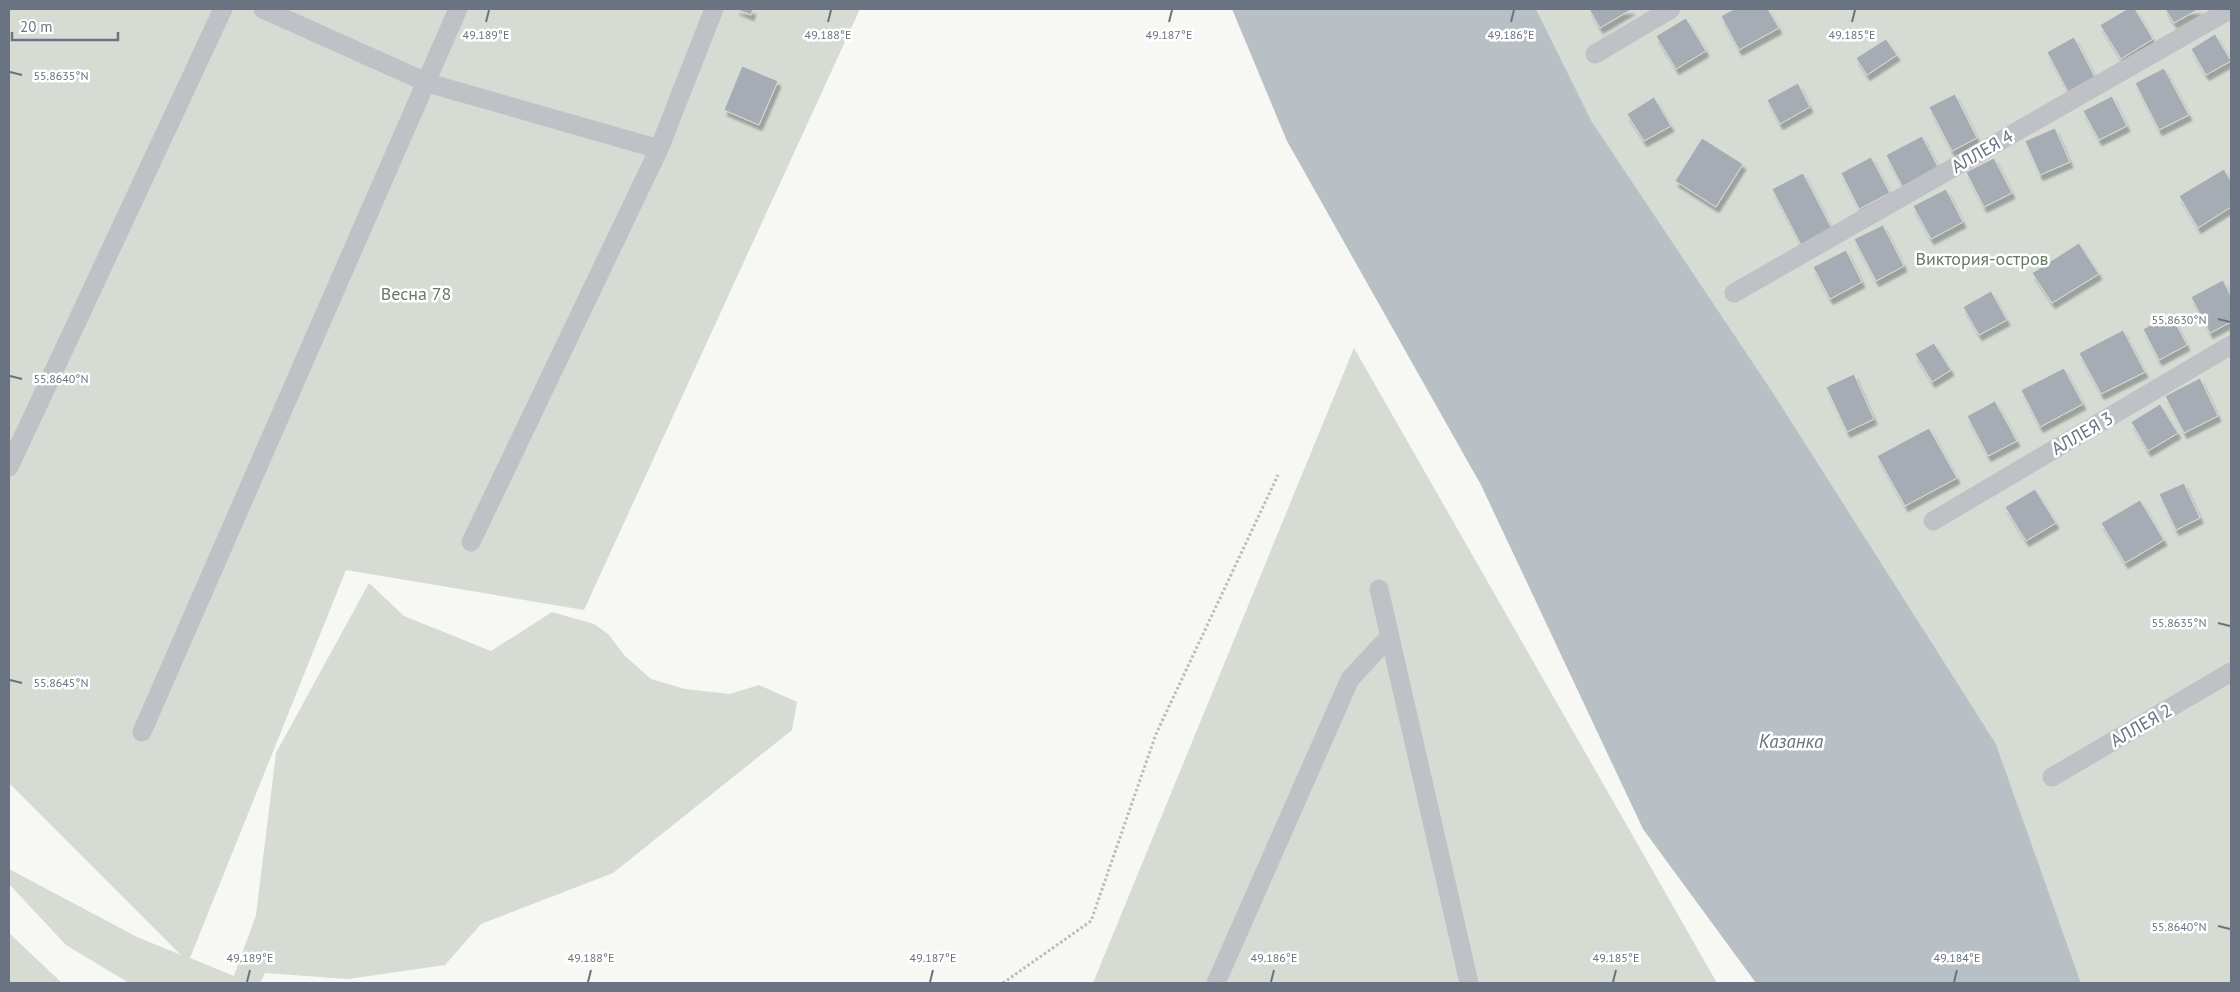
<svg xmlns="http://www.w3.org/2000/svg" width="2240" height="992" font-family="'PT Sans',sans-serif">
  <defs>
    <filter id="shadow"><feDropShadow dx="3" dy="5.5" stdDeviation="1" flood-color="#0004"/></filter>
  </defs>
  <rect width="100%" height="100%" fill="#f7f7f4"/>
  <path fill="#d6dbd4" d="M 9,9 L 860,9 L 584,610 L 346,570 L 190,958 L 234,976 L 256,915 L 276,753 L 369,583 L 404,616 L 491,651 L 552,612 L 594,624 L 608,634 L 625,656 L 651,679 L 685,689 L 730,694 L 759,685 L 797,702 L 792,730 L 613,873 L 481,924 L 445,965 L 348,979 L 265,973 L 260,983 L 129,983 L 66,945 L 9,884 L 9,869 L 137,937 L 181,955 L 9,783 Z
    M 1536,9 L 2231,9 L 2231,983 L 2081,983 L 1996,744 L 1592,122 Z
    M 1354,348 L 1717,983 L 1093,983 Z
    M 9,933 L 62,983 L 9,983 Z"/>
  <path fill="#b8c0c6" d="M 1232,9 L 1536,9 L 1592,122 L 1771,390 L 1996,744 L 2081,983 L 1756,983 L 1643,829 L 1481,485 L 1287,141 Z"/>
  <path fill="#a6acb3" stroke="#d8d9d7" filter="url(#shadow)" d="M 736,9 L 753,9 L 751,15 Z
    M 1589,9 L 1632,9 L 1600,28 Z
    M 1734,9 L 1768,9 L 1779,28 L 1739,50 L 1721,16 Z
    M 2127,9 L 2135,9 L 2153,39 L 2121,59 L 2100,25 Z
    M 2165,9 L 2199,9 L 2174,23 Z
    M 1686,18 L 1706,51 L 1676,69 L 1656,36 Z
    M 2215,34 L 2231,61 L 2206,75 L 2191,49 Z
    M 2074,37 L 2095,77 L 2068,92 L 2047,52 Z
    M 1886,39 L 1897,55 L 1867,75 L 1856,58 Z
    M 742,66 L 778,81 L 759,125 L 724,110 Z
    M 2164,68 L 2189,115 L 2159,130 L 2135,83 Z
    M 1798,83 L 1810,107 L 1780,124 L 1767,100 Z
    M 1955,94 L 1977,138 L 1952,151 L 1929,107 Z
    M 2112,96 L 2127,126 L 2099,140 L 2083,111 Z
    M 1654,97 L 1671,126 L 1644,141 L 1627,114 Z
    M 2055,128 L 2070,162 L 2040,175 L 2025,141 Z
    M 1922,136 L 1939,169 L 1903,188 L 1886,155 Z
    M 1702,138 L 1743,164 L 1716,207 L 1675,181 Z
    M 1871,157 L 1890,193 L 1859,209 L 1841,173 Z
    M 1994,158 L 2012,193 L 1984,207 L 1966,172 Z
    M 2224,169 L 2231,181 L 2231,207 L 2198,228 L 2179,196 Z
    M 1803,173 L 1832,229 L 1801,245 L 1772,189 Z
    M 1946,189 L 1963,222 L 1931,239 L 1913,206 Z
    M 1883,225 L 1904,266 L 1876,281 L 1854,239 Z
    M 2079,243 L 2099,274 L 2052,303 L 2032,273 Z
    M 1846,250 L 1862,282 L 1830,299 L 1813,267 Z
    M 2223,280 L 2231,296 L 2231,322 L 2210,333 L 2191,297 Z
    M 1991,291 L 2007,320 L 1979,335 L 1963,307 Z
    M 2171,314 L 2187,345 L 2159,360 L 2143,329 Z
    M 2123,330 L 2145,372 L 2101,394 L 2079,353 Z
    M 1934,343 L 1951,370 L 1932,382 L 1915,354 Z
    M 2064,368 L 2083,404 L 2040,427 L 2021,390 Z
    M 1854,374 L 1874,419 L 1847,432 L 1826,387 Z
    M 2200,378 L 2218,416 L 2184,433 L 2165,396 Z
    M 1995,401 L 2017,441 L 1988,456 L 1967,416 Z
    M 2160,404 L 2178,433 L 2148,451 L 2131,422 Z
    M 1929,428 L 1957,478 L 1905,506 L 1877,456 Z
    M 2184,483 L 2200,518 L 2176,530 L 2159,494 Z
    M 2035,489 L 2056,523 L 2026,541 L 2005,507 Z
    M 2140,500 L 2164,540 L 2125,563 L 2101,523 Z"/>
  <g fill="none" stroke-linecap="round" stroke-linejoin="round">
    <path stroke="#b9bbbe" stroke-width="3" stroke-dasharray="2.5 2.5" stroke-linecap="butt" d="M 1003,983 L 1091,921 L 1156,734 L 1278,475"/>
    <path stroke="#bfc1c6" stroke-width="19" d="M 263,9 L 428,83 L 659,149
      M 1595,54 L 1671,9
      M 1734,293 L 2231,9
      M 9,467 L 223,9
      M 1933,521 L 2231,345
      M 471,542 L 659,149 L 714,9
      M 1379,589 L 1469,983
      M 142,732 L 458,9
      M 2052,777 L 2231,672
      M 1216,983 L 1350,679 L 1390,636"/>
  </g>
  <path fill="none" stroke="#697382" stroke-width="2" d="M 486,22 L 489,10M 828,22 L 831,10M 1169,22 L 1172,10M 1511,22 L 1514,10M 1852,22 L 1855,10M 10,72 L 22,75M 2218,319 L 2230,322M 10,376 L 22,379M 2218,623 L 2230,626M 10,680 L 22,683M 2218,926 L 2230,929M 247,982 L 250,970M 588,982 L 591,970M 930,982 L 933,970M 1271,982 L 1274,970M 1613,982 L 1616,970M 1954,982 L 1957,970"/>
  <g text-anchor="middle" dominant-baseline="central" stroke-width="5" stroke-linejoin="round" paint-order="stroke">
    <g font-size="18" fill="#697382" stroke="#fff">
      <text transform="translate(1982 151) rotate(-30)">АЛЛЕЯ 4</text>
      <text transform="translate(2082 433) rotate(-30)">АЛЛЕЯ 3</text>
      <text transform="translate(2141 725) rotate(-30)">АЛЛЕЯ 2</text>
    </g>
    <g font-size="18" fill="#687a67" stroke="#fff">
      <text x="1982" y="258">Виктория-остров</text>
      <text x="416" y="293">Весна 78</text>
    </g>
    <g font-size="19" font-style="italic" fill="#65737f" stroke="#fff">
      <text x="1791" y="741">Казанка</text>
    </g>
  </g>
  <g font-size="12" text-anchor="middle" fill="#697382" stroke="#fff" stroke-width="5" stroke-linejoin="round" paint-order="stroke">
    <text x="486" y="39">49.189°E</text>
    <text x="828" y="39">49.188°E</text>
    <text x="1169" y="39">49.187°E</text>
    <text x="1511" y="39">49.186°E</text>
    <text x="1852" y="39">49.185°E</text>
    <text x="61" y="80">55.8635°N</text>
    <text x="2179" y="324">55.8630°N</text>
    <text x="61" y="383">55.8640°N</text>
    <text x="2179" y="627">55.8635°N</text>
    <text x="61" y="687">55.8645°N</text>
    <text x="2179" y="931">55.8640°N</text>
    <text x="250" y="962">49.189°E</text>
    <text x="591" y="962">49.188°E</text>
    <text x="933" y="962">49.187°E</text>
    <text x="1274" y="962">49.186°E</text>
    <text x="1616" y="962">49.185°E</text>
    <text x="1957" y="962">49.184°E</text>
  </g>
  <rect width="2240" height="992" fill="none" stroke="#697382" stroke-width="20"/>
  <path d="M12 32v8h106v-8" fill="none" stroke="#697382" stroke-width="2.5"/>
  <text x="20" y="32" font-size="15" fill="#697382" stroke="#ffffff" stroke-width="4" paint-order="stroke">20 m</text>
</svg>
